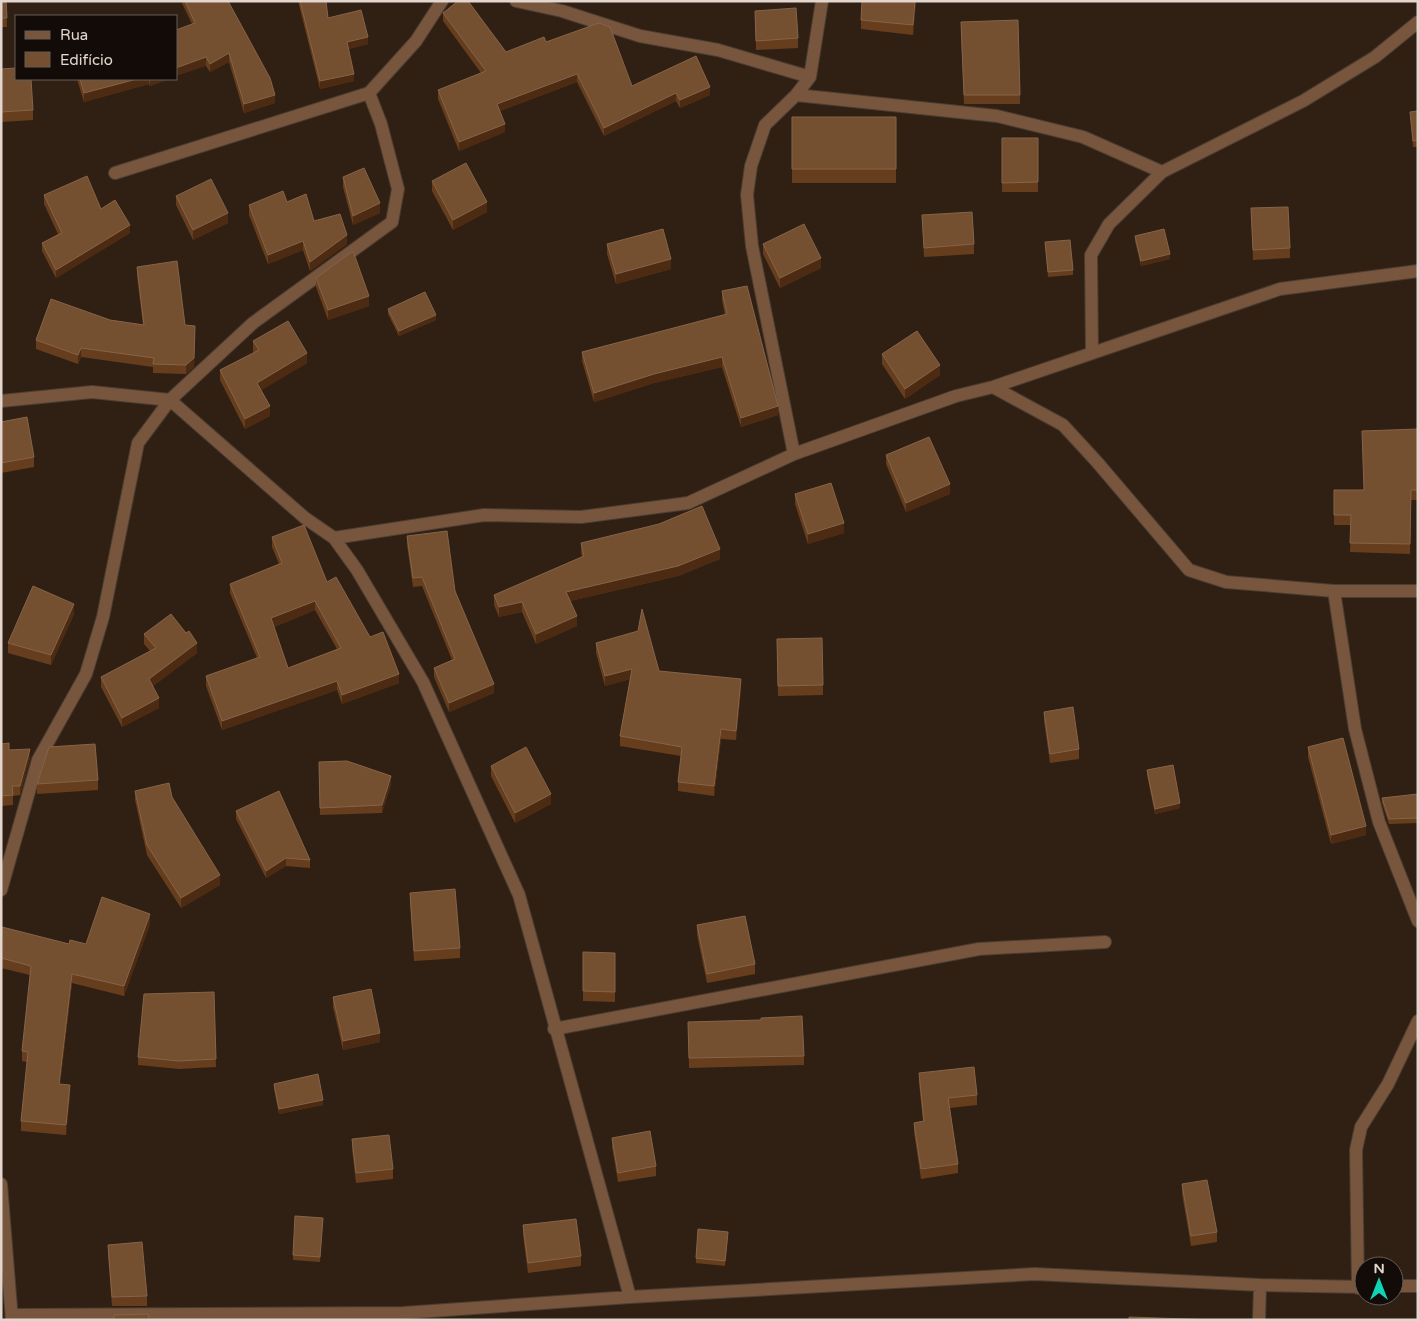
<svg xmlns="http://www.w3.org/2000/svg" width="1419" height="1321" font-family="'Varela Round',sans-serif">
  <rect width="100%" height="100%" fill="#302014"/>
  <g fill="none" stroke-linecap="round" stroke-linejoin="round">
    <defs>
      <path id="minor" d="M 516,1 L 562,11 L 640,36 L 718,50 L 810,77
        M 796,95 L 997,116 L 1083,137 L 1162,172
        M 115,173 L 369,93
        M 1092,353 L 1091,255 L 1109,224 L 1162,172 L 1303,101 L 1375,57 L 1418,22
        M 993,387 L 1063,425 L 1097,462 L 1189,570 L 1226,582 L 1334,591 L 1355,729 L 1379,822 L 1418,921
        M 1,401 L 92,392 L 170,400 L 305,518 L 334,538 L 357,570 L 423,682 L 519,895 L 630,1297
        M 794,454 L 752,246 L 747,195 L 751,166 L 765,125 L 796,95 L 810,77 L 822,1
        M 334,538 L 484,515 L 581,517 L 688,503 L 794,454 L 956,396 L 993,387 L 1280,289 L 1418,271
        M 1334,591 L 1418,591
        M 1,890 L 38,760 L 86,674 L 103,617 L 138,443 L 170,400 L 253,323 L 392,222 L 398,189 L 381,124 L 369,93 L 416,41 L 442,1
        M 554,1029 L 979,949 L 1105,942
        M 1,1184 L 12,1320
        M 1394,1286 L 1418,1286
        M 1358,1288 L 1356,1150 L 1361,1127 L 1388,1084 L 1418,1021
        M 12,1315 L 403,1313 L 630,1297 L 1035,1274 L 1260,1285 L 1364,1287
        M 1259,1320 L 1260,1285"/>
    </defs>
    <use href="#minor" stroke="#4c3d32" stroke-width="14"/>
    <use href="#minor" stroke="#77563d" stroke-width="12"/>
  </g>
  <path fill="#673e1d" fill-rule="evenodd" d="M 1,1 L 6,1 L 7,27 L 1,27 Z
    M 181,1 L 228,1 L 275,103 L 244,113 L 229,62 L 210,72 L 206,66 L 192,24 Z
    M 298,1 L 326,1 L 328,18 L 368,44 L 348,49 L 354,81 L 320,89 Z
    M 916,1 L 913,35 L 861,29 L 861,20 Z
    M 755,11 L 798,38 L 798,48 L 756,50 Z
    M 443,13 L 506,52 L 546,42 L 632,86 L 710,95 L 680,108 L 676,101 L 604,136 L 577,82 L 500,111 L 505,132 L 459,151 L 438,99 L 438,90 L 481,73 L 443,21 Z
    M 961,32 L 1020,95 L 1020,104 L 964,104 Z
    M 1,69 L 33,110 L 33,120 L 1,122 Z
    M 77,79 L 169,79 L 150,86 L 149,84 L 84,102 Z
    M 1418,111 L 1418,147 L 1413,147 L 1410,112 Z
    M 792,117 L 896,117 L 896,183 L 792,183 Z
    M 1002,138 L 1038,138 L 1038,192 L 1002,192 Z
    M 343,177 L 380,213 L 353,225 L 343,187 Z
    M 432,181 L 487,212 L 453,230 L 432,191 Z
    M 44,195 L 130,233 L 56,278 L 42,251 L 42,243 L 58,234 L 44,204 Z
    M 176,196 L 228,223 L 193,240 L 176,205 Z
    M 287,202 L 314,221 L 347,244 L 310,271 L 303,250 L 268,264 L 249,215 L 249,205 Z
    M 1251,208 L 1290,248 L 1290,258 L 1253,260 Z
    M 922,215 L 974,244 L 974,254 L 924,257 Z
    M 1135,236 L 1170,259 L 1141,266 L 1135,241 Z
    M 1045,242 L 1073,270 L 1073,275 L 1048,277 Z
    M 607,244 L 671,269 L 616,284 L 607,254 Z
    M 763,244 L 821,268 L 780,288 L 763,254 Z
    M 137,267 L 185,325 L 195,335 L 194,367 L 186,374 L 153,373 L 153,367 L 81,357 L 78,364 L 36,349 L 36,340 L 110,320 L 143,325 L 137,276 Z
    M 316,278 L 369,306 L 328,320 L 316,287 Z
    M 722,291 L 778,415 L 741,427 L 722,367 L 654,383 L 594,402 L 582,361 L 582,352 L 725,315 L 722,300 Z
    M 388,309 L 436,320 L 399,336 L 388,314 Z
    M 253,341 L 307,363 L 261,390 L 270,416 L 245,429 L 220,380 L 220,370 L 254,353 L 253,351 Z
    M 882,354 L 940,375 L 905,399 L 882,364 Z
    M 1,422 L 34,457 L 34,467 L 1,473 Z
    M 1418,429 L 1418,500 L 1411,500 L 1410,554 L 1350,552 L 1351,525 L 1334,525 L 1334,490 L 1363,490 Z
    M 886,455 L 950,494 L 906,512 L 886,464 Z
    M 795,494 L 844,533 L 808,544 L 795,504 Z
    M 407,536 L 455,591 L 494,693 L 449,712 L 434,677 L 434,668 L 452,660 L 422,586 L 413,587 L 407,545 Z
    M 272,537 L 327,582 L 370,637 L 399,683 L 342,704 L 337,690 L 222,730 L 206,686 L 206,676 L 257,658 L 230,593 L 230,584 L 279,564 L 272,547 ZM 315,610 L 337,649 L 288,668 L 274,627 Z
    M 581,543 L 720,559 L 678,576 L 570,601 L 577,626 L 536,644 L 522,612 L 499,617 L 494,605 L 494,595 L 582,557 L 581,553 Z
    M 74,614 L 51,665 L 8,653 L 8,643 Z
    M 144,634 L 197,653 L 153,686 L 159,708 L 122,727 L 101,687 L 101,677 L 150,651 L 144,644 Z
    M 777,639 L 823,685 L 823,695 L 778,696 Z
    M 596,643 L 659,671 L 741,689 L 736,740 L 721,739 L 714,796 L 678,791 L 678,782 L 681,756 L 620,746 L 620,736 L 630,679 L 605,686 L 596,653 Z
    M 1044,712 L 1079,749 L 1079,759 L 1050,763 L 1044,721 Z
    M 1,744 L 9,750 L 30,758 L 20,795 L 13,796 L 13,805 L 1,806 Z
    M 1308,747 L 1366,835 L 1331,844 L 1308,757 Z
    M 319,762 L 391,784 L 382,813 L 320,815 Z
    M 491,766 L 551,804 L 515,823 L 491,776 Z
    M 1147,770 L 1180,808 L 1155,814 L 1147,775 Z
    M 98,780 L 98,790 L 37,794 L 37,784 Z
    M 135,791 L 172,797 L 220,885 L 181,908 L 147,855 L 135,800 Z
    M 1418,794 L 1418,823 L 1389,824 L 1382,803 L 1382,798 Z
    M 236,811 L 310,860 L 310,868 L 286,866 L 266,878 L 236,819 Z
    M 410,893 L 460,948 L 460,958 L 414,961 L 410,902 Z
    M 150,924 L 124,996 L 72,983 L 60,1084 L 70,1095 L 66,1135 L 21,1131 L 21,1121 L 27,1062 L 22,1061 L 22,1051 L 30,975 L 1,968 L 1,930 L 69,944 L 86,944 Z
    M 697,925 L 755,964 L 755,974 L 707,983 L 697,935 Z
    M 615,953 L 615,1002 L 583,1001 L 583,991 Z
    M 214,992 L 216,1067 L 179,1069 L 138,1065 L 138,1057 Z
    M 333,997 L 380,1042 L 343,1050 L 333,1007 Z
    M 688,1022 L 804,1056 L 804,1065 L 689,1068 Z
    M 919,1073 L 977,1095 L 977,1105 L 950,1108 L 958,1164 L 958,1173 L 921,1179 L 914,1132 L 914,1123 L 923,1121 L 919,1083 Z
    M 274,1084 L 323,1105 L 279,1114 L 274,1089 Z
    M 612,1138 L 656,1166 L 656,1176 L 618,1182 L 612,1147 Z
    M 352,1139 L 393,1169 L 393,1179 L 356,1183 L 352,1149 Z
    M 1182,1184 L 1217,1232 L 1217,1242 L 1191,1246 L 1182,1194 Z
    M 323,1218 L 320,1262 L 293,1260 L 293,1255 Z
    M 523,1225 L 581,1256 L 581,1266 L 528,1273 L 523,1235 Z
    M 728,1237 L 725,1266 L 696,1263 L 696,1258 Z
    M 108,1245 L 147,1296 L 147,1306 L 112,1306 L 108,1255 Z"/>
  <path fill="#4c2b12" d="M 915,1 L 916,1 L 913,35 L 913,25 Z
    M 368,37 L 368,44 L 347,50 L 347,42 Z
    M 229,53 L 229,62 L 210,72 L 210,64 Z
    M 206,57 L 206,66 L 176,76 L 176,68 Z
    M 354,74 L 354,81 L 320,89 L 320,81 Z
    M 577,74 L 577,82 L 497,112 L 497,104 Z
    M 137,79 L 149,79 L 149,84 L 84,102 L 84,93 Z
    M 150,79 L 169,79 L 150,86 Z
    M 710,87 L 710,95 L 680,108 L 680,100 Z
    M 676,93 L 676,101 L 604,136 L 604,128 Z
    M 275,95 L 275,103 L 244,113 L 244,104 Z
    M 505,124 L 505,132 L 459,151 L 459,142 Z
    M 487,202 L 487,212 L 453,230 L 453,220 Z
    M 380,203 L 380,213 L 353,225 L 353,216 Z
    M 228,213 L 228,223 L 193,240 L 193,230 Z
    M 130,225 L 130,233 L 56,278 L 56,270 Z
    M 347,235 L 347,244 L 310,271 L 310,262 Z
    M 303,241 L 303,250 L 268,264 L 268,255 Z
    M 1170,254 L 1170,259 L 1141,266 L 1141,261 Z
    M 821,258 L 821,268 L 780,288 L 780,278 Z
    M 671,259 L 671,269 L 616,284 L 616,274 Z
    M 369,296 L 369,306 L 328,320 L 328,310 Z
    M 436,315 L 436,320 L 399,336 L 399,331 Z
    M 195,326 L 194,367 L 186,374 L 186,365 Z
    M 81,348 L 81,357 L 78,364 L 78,355 Z
    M 307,353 L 307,363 L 257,393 L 257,383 Z
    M 722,357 L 722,367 L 654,383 L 594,402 L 594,393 L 654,374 Z
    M 940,365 L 940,375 L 905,399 L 905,389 Z
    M 270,406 L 270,416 L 245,429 L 245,419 Z
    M 778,406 L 778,415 L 741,427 L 741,418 Z
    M 950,484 L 950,494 L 906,512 L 906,503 Z
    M 844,523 L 844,533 L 808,544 L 808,534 Z
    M 720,549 L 720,559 L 678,576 L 566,602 L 566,592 Z
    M 315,601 L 315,610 L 271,628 L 271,618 Z
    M 522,602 L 522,612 L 499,617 L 499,607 Z
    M 74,604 L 74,614 L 51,665 L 51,655 Z
    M 577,616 L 577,626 L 536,644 L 536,634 Z
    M 197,643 L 197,653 L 149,689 L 149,679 Z
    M 632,669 L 632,679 L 605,686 L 605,676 Z
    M 399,674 L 399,683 L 342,704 L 342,695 Z
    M 741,679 L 741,689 L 736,740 L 736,731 Z
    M 337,681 L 337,690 L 222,730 L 222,721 Z
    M 494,684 L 494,693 L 449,712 L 449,703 Z
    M 159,698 L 159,708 L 122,727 L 122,718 Z
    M 721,729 L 721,739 L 714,796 L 714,786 Z
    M 30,749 L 30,758 L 20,795 L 20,786 Z
    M 391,776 L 391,784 L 382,813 L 382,805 Z
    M 551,794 L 551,804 L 515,823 L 515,813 Z
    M 1180,803 L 1180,808 L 1155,814 L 1155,809 Z
    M 1366,826 L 1366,835 L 1331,844 L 1331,835 Z
    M 286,858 L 286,866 L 266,878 L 266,871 Z
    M 220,875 L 220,885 L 181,908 L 181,898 Z
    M 150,914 L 150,924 L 124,996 L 124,986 Z
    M 72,974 L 72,983 L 59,1094 L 59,1084 Z
    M 380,1033 L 380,1042 L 343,1050 L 343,1041 Z
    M 70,1085 L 70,1095 L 66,1135 L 66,1125 Z
    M 323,1100 L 323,1105 L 279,1114 L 279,1109 Z"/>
  <path fill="#744f30" stroke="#866449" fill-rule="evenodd" d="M 1,1 L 6,1 L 7,18 L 1,18 Z
    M 185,1 L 228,1 L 270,78 L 275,95 L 244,104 L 229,53 L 210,64 L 206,57 L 176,68 L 176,30 L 195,23 Z
    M 300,1 L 326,1 L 328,18 L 361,10 L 368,37 L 347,42 L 354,74 L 320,81 Z
    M 458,1 L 468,1 L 506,52 L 544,37 L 546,42 L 599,23 L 610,27 L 632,86 L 696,56 L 710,87 L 680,100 L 676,93 L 604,128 L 577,74 L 497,104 L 505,124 L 459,142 L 438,90 L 486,71 L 443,13 Z
    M 862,1 L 915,1 L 913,25 L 861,20 Z
    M 796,8 L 798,38 L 756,41 L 755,11 Z
    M 1018,20 L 1020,95 L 964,95 L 961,22 Z
    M 16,68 L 16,79 L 31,79 L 33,110 L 1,112 L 1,69 Z
    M 80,79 L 137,79 L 84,93 Z
    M 1418,111 L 1418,140 L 1413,141 L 1410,112 Z
    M 792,117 L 896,117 L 896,169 L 792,169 Z
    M 1002,138 L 1038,138 L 1038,182 L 1002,183 Z
    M 466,163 L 487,202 L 453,220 L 432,181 Z
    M 364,168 L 380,203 L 353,216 L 343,177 Z
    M 87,176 L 101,209 L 115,200 L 130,225 L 56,270 L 42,243 L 62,233 L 44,195 Z
    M 211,179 L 228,213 L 193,230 L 176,196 Z
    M 283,191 L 287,202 L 306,194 L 314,221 L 340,214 L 347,235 L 310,262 L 303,241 L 268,255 L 249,205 Z
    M 1288,207 L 1290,248 L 1253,250 L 1251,208 Z
    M 972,212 L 974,244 L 924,248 L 922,215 Z
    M 804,224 L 821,258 L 780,278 L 763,244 Z
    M 663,229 L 671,259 L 616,274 L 607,244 Z
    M 1164,229 L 1170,254 L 1141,261 L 1135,236 Z
    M 1070,240 L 1073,270 L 1048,272 L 1045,242 Z
    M 353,251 L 369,296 L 328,310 L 316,278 Z
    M 177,261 L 185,325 L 195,326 L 194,358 L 186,365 L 153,364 L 154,358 L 81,348 L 78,355 L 36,340 L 51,299 L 110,320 L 144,325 L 137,267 Z
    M 747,286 L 778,406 L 741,418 L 722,357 L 654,374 L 594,393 L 582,352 L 727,314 L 722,291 Z
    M 425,292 L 436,315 L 399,331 L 388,309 Z
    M 288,321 L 307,353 L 257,383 L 270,406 L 245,419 L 220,370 L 259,350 L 253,341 Z
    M 917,331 L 940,365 L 905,389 L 882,354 Z
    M 27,417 L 34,457 L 1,463 L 1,422 Z
    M 1418,429 L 1418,490 L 1411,490 L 1410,544 L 1350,543 L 1351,515 L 1334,515 L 1334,490 L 1364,490 L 1362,431 Z
    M 929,437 L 950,484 L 906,503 L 886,455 Z
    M 831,483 L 844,523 L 808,534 L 795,494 Z
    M 702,506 L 720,549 L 678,566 L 566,592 L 577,616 L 536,634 L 522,602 L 499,607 L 494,595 L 584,556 L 581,543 L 659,524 Z
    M 304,525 L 327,582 L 336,577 L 370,637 L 383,632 L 399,674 L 342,695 L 337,681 L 222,721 L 206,676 L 260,657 L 230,584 L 282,563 L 272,537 ZM 315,601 L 341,648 L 288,668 L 271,618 Z
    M 447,531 L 455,591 L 494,684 L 449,703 L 434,668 L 455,659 L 422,577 L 413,578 L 407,536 Z
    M 33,586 L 74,604 L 51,655 L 8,643 Z
    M 642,609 L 659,671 L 741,679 L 736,731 L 721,729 L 714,786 L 678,782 L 682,747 L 620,736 L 632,669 L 605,676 L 596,643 L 638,631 Z
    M 171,614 L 186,633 L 189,631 L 197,643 L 149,679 L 159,698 L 122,718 L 101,677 L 156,648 L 144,634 Z
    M 822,638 L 823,685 L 778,686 L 777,639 Z
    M 1073,707 L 1079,749 L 1050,754 L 1044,712 Z
    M 1343,738 L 1366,826 L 1331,835 L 1308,747 Z
    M 9,743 L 9,750 L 30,749 L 20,786 L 12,786 L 13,795 L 1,796 L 1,744 Z
    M 95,744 L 98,780 L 37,784 L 49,747 Z
    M 526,747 L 551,794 L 515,813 L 491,766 Z
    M 347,761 L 391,776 L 382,805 L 320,808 L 319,762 Z
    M 1173,765 L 1180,803 L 1155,809 L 1147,770 Z
    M 169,783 L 172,797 L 220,875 L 181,898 L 147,845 L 135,791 Z
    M 279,791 L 310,860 L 286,858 L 266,871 L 236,811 Z
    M 1418,794 L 1418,818 L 1389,819 L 1382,798 Z
    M 455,889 L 460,948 L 414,951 L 410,893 Z
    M 102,897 L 150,914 L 124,986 L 72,974 L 59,1084 L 70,1085 L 66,1125 L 21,1121 L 28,1052 L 22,1051 L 31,966 L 1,958 L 2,927 L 69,944 L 70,940 L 86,944 Z
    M 745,916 L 755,964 L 707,974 L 697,925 Z
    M 583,952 L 615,953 L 615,992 L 583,991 Z
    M 371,989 L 380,1033 L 343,1041 L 333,997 Z
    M 214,992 L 216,1059 L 179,1061 L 138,1057 L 144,994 Z
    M 802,1016 L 804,1056 L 689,1058 L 688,1022 L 761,1020 L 761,1018 Z
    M 974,1067 L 977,1095 L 948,1098 L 958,1164 L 921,1169 L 914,1123 L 924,1121 L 919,1073 Z
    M 318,1074 L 323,1100 L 279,1109 L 274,1084 Z
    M 650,1131 L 656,1166 L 618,1173 L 612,1138 Z
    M 389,1135 L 393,1169 L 356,1173 L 352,1139 Z
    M 1207,1180 L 1217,1232 L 1191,1236 L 1182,1184 Z
    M 295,1216 L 323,1218 L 320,1257 L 293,1255 Z
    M 576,1219 L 581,1256 L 528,1263 L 523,1225 Z
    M 698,1229 L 728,1232 L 725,1261 L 696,1258 Z
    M 142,1242 L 147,1296 L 112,1297 L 108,1245 Z
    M 148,1314 L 149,1320 L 114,1320 L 114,1315 Z
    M 1129,1317 L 1216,1320 L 1129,1320 Z"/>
  <rect width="1419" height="1321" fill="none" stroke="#e2d6cf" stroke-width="5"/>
  <rect x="15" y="15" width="162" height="65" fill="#130b07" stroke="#665c57"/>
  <rect x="25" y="31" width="25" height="8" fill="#77563d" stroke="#665c57"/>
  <text x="60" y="40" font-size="15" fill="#e2d6cf">Rua</text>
  <rect x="25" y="52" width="25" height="15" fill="#744f30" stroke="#665c57"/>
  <text x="60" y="65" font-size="15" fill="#e2d6cf">Edifício</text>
  <g transform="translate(1379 1281)"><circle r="24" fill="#130b07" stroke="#665c57"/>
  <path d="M0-4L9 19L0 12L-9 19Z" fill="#10d5b4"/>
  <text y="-8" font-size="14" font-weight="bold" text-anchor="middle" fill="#e2d6cf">N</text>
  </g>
</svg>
